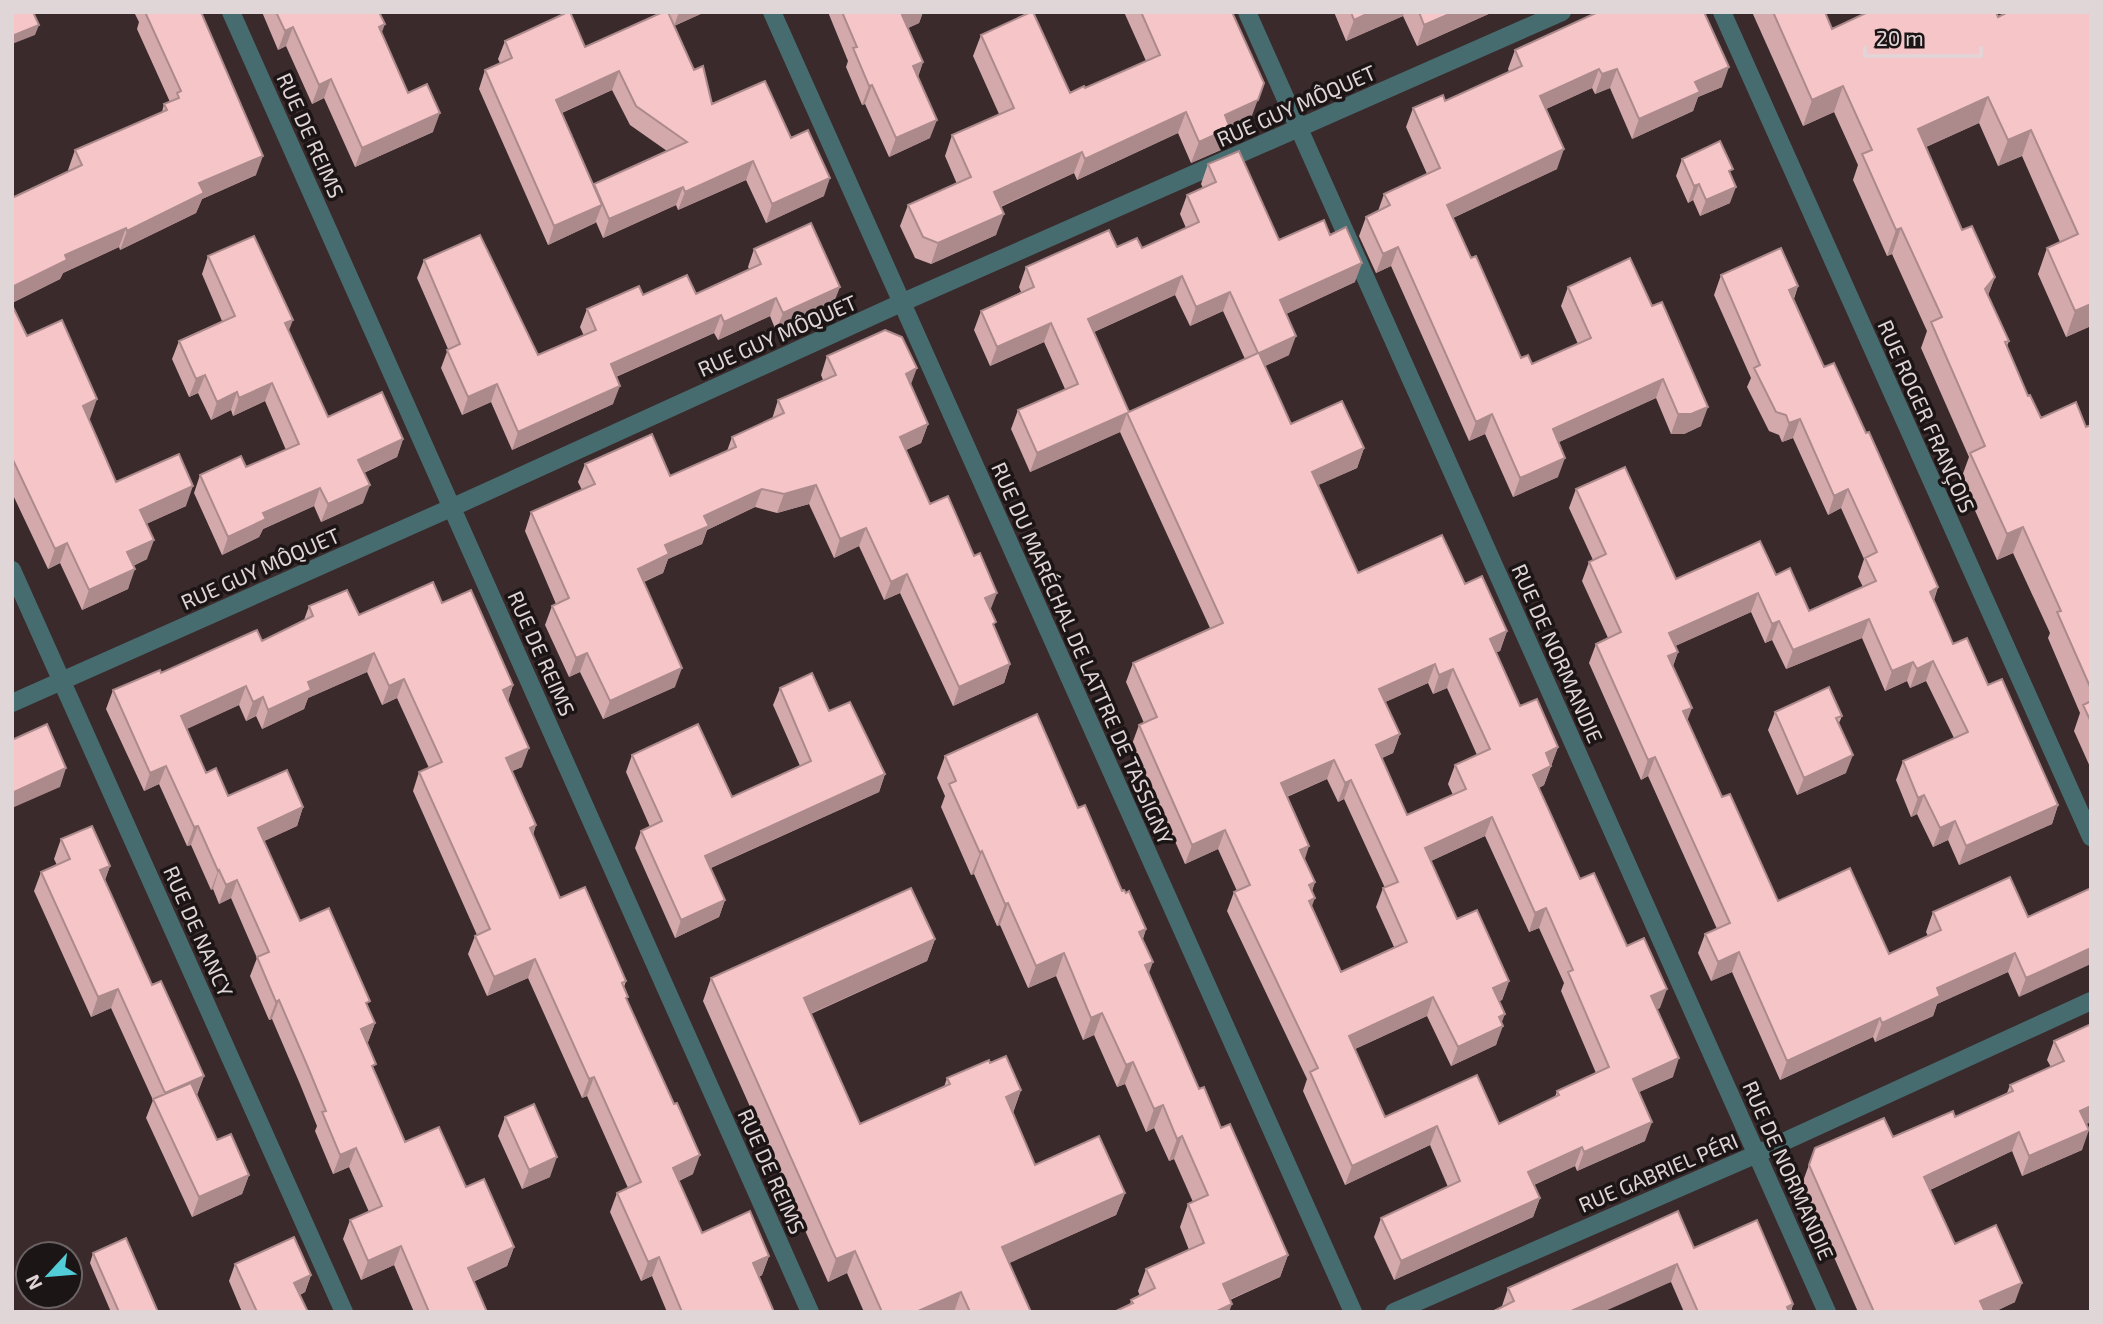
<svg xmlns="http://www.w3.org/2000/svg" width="2103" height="1324" font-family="'Exo 2',sans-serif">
  <rect width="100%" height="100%" fill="#3a2a2b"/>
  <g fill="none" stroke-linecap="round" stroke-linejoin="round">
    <path stroke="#476c6f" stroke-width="18" d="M 231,12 L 810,1312
      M 772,12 L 1353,1312
      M 1247,12 L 1827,1312
      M 1722,12 L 2091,837
      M 12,570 L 344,1312
      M 12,703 L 453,507 L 901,303 L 1562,12
      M 1394,1312 L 1757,1154 L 2091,1001"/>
  </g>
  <path fill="#d3a9ac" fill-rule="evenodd" d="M 134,12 L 201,12 L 256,175 L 202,199 L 196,213 L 120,250 L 119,247 L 63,273 L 60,279 L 12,303 L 12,198 L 69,172 L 68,170 L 75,150 L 162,112 L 164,104 L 170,102 L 137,29 L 139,22 Z
    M 262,12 L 379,12 L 381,33 L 408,93 L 433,132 L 355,167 L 324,98 L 312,104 L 286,46 L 278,50 Z
    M 663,12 L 705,12 L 674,26 L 694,70 L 712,104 L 791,138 L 824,196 L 766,223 L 746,180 L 678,210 L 676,205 L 603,238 L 596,222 L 595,223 L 548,245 L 479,89 L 485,70 L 500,63 L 498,59 L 505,41 L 585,47 ZM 612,90 L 630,125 L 667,151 L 594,184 L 593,185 L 562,113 Z
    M 828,12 L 923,12 L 919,23 L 908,28 L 923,62 L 918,77 L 930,138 L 889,157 L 865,104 L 862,105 L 846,67 L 848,61 Z
    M 1124,12 L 1232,12 L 1250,121 L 1230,130 L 1223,149 L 1191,163 L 1178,133 L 1077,180 L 1074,173 L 1001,207 L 996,235 L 931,264 L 915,258 L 900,226 L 908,205 L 957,184 L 945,156 L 952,135 L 999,114 L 973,56 L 981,35 L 1070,93 L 1085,88 L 1146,61 Z
    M 1334,12 L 1493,12 L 1417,46 L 1403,16 L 1346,41 Z
    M 1752,12 L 1825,12 L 1832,29 L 1998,17 L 2091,12 L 2091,326 L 2066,337 L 2038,274 L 2047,248 L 2060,242 L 2022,156 L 1998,166 L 1979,123 L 1926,147 L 1962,230 L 1995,277 L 1988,295 L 2009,341 L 2007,346 L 2028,396 L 2041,418 L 2086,427 L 2091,425 L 2091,769 L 2074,731 L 2080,713 L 2048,638 L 2050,633 L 2013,553 L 1997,560 L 1961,479 L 1969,457 L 1921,348 L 1927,331 L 1892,254 L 1887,256 L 1853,180 L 1858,165 L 1834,112 L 1803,126 Z
    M 1515,50 L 1722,87 L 1698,97 L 1693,111 L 1632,139 L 1610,88 L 1595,94 L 1592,88 L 1546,109 L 1557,169 L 1453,218 L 1471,258 L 1521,358 L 1532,364 L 1578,344 L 1561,306 L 1568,287 L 1630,258 L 1701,426 L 1684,434 L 1671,434 L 1656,398 L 1559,442 L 1558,477 L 1513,497 L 1485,434 L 1469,441 L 1391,266 L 1376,273 L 1359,236 L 1366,217 L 1378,211 L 1384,194 L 1427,174 L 1406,127 L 1413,108 L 1445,101 L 1509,72 L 1508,69 Z
    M 1682,159 L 1730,203 L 1700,216 L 1693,200 L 1688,203 L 1676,176 Z
    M 1208,164 L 1279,240 L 1330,235 L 1355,282 L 1286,314 L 1289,355 L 1265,366 L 1291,424 L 1364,448 L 1357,468 L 1318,485 L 1358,573 L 1465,584 L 1507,631 L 1500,651 L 1496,652 L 1520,706 L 1558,747 L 1544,785 L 1539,788 L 1580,879 L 1627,946 L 1660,1008 L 1657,1009 L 1673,1077 L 1639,1092 L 1645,1141 L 1577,1171 L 1575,1166 L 1534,1185 L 1540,1198 L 1533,1217 L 1394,1280 L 1374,1237 L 1381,1218 L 1448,1187 L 1430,1145 L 1345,1185 L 1303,1091 L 1307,1079 L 1227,911 L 1234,892 L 1237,891 L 1218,849 L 1185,864 L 1132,744 L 1139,725 L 1144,723 L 1126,682 L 1133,663 L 1210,628 L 1120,432 L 1030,472 L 1011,429 L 1018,410 L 1065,389 L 1044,342 L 990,366 L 974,330 L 981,311 L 1021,292 L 1019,287 L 1026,267 L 1117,247 L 1142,248 L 1186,228 L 1180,214 L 1187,195 L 1203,188 L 1201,184 ZM 1175,295 L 1190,326 L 1223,311 L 1245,359 L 1129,412 L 1094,332 ZM 1428,683 L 1433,694 L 1447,688 L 1477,755 L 1455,765 L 1448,784 L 1453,795 L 1407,815 L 1382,758 L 1393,753 L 1400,734 L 1385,702 ZM 1327,779 L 1338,802 L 1344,799 L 1385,888 L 1383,888 L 1376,907 L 1394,947 L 1341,972 L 1312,907 L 1312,891 L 1315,882 L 1305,860 L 1287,797 ZM 1485,836 L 1529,932 L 1539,928 L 1564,983 L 1561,991 L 1596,1073 L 1557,1091 L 1555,1097 L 1499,1124 L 1385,1117 L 1355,1049 L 1427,1016 L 1451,1066 L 1496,1045 L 1502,1022 L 1499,1001 L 1502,1000 L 1509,981 L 1457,919 L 1431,861 Z
    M 754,249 L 833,305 L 776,331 L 770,316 L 718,340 L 714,333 L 616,377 L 613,404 L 512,450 L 491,402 L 462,415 L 441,368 L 448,349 L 417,278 L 424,260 L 538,355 L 584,336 L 580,327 L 587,309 L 643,295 L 696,294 L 749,269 L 748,267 Z
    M 208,256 L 288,331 L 328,417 L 403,439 L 397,457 L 364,473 L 363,503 L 321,522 L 314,506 L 263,529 L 259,537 L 222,555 L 194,493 L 200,475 L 246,467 L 286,450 L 265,401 L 233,416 L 231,410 L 211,420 L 198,393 L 189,397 L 172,359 L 179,341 L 222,321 L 202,274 Z
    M 1721,275 L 1798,286 L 1794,299 L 1824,367 L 1866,433 L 1938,587 L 1934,600 L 1953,644 L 1988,685 L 2058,805 L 2052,824 L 1959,865 L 1948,840 L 1933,847 L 1917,814 L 1911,817 L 1896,780 L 1903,761 L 1954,738 L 1926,681 L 1910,688 L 1907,681 L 1885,691 L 1862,638 L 1786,669 L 1772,640 L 1765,643 L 1751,612 L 1675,646 L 1678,652 L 1673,666 L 1687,720 L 1722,797 L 1778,901 L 1889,954 L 1928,936 L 1926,932 L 1933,912 L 2028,917 L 2091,888 L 2019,997 L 2008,972 L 1937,1004 L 1933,1016 L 1875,1042 L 1873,1037 L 1780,1080 L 1732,972 L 1711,981 L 1698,953 L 1705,934 L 1717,929 L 1648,776 L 1641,780 L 1589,663 L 1596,644 L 1608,638 L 1582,581 L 1589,562 L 1593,560 L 1569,508 L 1576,489 L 1676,579 L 1776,575 L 1809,611 L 1863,587 L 1858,577 L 1864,559 L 1841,508 L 1828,515 L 1793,438 L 1782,442 L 1779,435 L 1769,431 L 1747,387 L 1751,378 L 1714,295 Z
    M 12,305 L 27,336 L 90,419 L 89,419 L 116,482 L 186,506 L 146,524 L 147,559 L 133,566 L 128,589 L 82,610 L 60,563 L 48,569 L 12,493 Z
    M 827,356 L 911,385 L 928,424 L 921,443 L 906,450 L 930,504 L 991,609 L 994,628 L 1010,664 L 1004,683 L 953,706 L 900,593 L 884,600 L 859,546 L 834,558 L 809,504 L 777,513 L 755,507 L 707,530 L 702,544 L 668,559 L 663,573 L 644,582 L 675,687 L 603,719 L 580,672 L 569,677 L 545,625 L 552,606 L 556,604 L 525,531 L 531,512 L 582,490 L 578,482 L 585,464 L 670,476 L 727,451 L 732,437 L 772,419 L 778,400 L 823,380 L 821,375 Z
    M 442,603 L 513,685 L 508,701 L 522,767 L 512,771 L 536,825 L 533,835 L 560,898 L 626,981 L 624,987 L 627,1001 L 693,1174 L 679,1181 L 702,1233 L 769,1256 L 762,1275 L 759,1277 L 774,1312 L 667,1312 L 652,1276 L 641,1281 L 610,1212 L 617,1193 L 628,1188 L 587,1096 L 582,1098 L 528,978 L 487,996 L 468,954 L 475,936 L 477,935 L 413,791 L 419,772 L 429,768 L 397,698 L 382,705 L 367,672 L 308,698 L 304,709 L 262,729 L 256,716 L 246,721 L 239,705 L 186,729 L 206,773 L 228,796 L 303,807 L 297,826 L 264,841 L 300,921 L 368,1007 L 375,1023 L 368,1042 L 367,1042 L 374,1070 L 405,1142 L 466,1187 L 514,1247 L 507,1266 L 473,1282 L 487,1312 L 414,1312 L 394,1265 L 361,1280 L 343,1239 L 350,1220 L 369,1212 L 349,1167 L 333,1174 L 315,1131 L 317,1126 L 300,1084 L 272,1019 L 269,1020 L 250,976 L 257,958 L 231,898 L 219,904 L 213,889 L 211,890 L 191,845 L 187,846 L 159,784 L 144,791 L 106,709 L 113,690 L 161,673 L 262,641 L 304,620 L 309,606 L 359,615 Z
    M 780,688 L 829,711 L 885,774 L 879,792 L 711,868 L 725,900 L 719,917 L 675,938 L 635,848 L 641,831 L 650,827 L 626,772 L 632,755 L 732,797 L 800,766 L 773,705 Z
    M 1775,712 L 1842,716 L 1839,723 L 1846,773 L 1797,795 L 1768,730 Z
    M 945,756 L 1078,808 L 1122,891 L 1146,929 L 1143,939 L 1149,974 L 1199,1089 L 1221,1128 L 1288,1255 L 1280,1277 L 1230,1300 L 1130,1305 L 1131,1300 L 1140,1296 L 1138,1291 L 1146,1269 L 1189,1250 L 1180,1227 L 1188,1204 L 1193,1202 L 1174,1159 L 1169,1161 L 1154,1128 L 1146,1132 L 1125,1084 L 1117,1087 L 1094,1035 L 1083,1040 L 1056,976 L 1028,988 L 1000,925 L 997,926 L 974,874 L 971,875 L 941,807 L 945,796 L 937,778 Z
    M 61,839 L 110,866 L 105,880 L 152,985 L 204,1076 L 197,1095 L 217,1140 L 249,1175 L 242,1194 L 192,1217 L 146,1118 L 153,1100 L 111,1008 L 91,1017 L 34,891 L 41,872 L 57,865 L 54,859 Z
    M 935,939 L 927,961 L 811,1014 L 860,1124 L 944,1087 L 947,1078 L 990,1063 L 1021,1090 L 1013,1113 L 1035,1165 L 1125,1193 L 1116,1215 L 1009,1263 L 1031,1312 L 864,1312 L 847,1273 L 828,1282 L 703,1001 L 711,978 Z
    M 2054,1041 L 2091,1122 L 2086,1124 L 2082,1150 L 2022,1176 L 2012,1151 L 1930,1190 L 1955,1244 L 2015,1302 L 1994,1312 L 1858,1312 L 1802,1184 L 1815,1148 L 1893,1137 L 1955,1117 L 2007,1093 L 2010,1085 L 2051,1067 L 2047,1060 Z
    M 505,1117 L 550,1177 L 522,1189 L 498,1136 Z
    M 1694,1248 L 1793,1304 L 1791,1312 L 1684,1312 L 1671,1282 L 1502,1307 L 1502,1306 L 1508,1288 Z
    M 93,1253 L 158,1312 L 111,1312 L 90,1263 Z
    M 235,1264 L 311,1275 L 305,1292 L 300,1295 L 308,1312 L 242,1312 L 229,1281 Z"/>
  <path fill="#ac8a8c" d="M 679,12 L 705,12 L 674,26 Z
    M 908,12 L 923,12 L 919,23 L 895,34 L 902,15 Z
    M 1371,12 L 1405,12 L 1403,16 L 1346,41 L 1354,20 Z
    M 1454,12 L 1493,12 L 1417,46 L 1424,25 Z
    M 385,24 L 378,43 L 379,27 Z
    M 39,25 L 35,35 L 12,44 L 12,36 Z
    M 293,27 L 286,46 L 278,50 L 285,31 Z
    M 923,62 L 916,81 L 913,66 Z
    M 1729,67 L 1722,87 L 1698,97 L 1693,111 L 1632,139 L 1639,119 L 1695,82 Z
    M 1599,69 L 1592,88 L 1533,115 L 1540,96 Z
    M 1617,69 L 1610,88 L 1595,94 L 1602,74 Z
    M 619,71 L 612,90 L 550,118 L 556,100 Z
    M 331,79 L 324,98 L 312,104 L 319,85 Z
    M 1264,83 L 1250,121 L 1230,130 L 1223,149 L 1191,163 L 1199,142 L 1225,115 Z
    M 872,85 L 865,104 L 862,105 L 869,86 Z
    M 1843,86 L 1834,112 L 1803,126 L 1812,100 Z
    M 1988,97 L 1979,123 L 1908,155 L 1918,129 Z
    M 1186,112 L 1178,133 L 1077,180 L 1085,159 Z
    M 440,113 L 433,132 L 355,167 L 362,148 Z
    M 937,120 L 930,138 L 889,157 L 896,138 Z
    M 2031,130 L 2022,156 L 1998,166 L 2008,140 Z
    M 1564,149 L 1557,169 L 1440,224 L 1447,205 Z
    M 1082,152 L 1074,173 L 986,213 L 994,192 Z
    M 263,156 L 256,175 L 202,199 L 196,213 L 120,250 L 127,231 L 199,183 Z
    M 753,161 L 746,180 L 678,210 L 685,192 Z
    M 830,178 L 824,196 L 766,223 L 772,204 Z
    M 1699,184 L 1693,200 L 1688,203 L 1694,186 Z
    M 683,187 L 676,205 L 603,238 L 609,219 Z
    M 1736,187 L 1730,203 L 1700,216 L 1706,200 Z
    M 602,205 L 595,223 L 548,245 L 554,226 Z
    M 1004,214 L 996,235 L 931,264 L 938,243 Z
    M 126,228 L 119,247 L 63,273 L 60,279 L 12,303 L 12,287 L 65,255 Z
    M 1901,228 L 1892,254 L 1887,256 L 1896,230 Z
    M 1398,247 L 1391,266 L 1376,273 L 1383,254 Z
    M 1362,263 L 1355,282 L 1273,320 L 1280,300 Z
    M 1182,276 L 1175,295 L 1081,338 L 1088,319 Z
    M 1995,277 L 1985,303 L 1985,289 Z
    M 1798,286 L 1791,305 L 1789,290 Z
    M 840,287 L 833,305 L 776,331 L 783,313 Z
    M 1230,292 L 1223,311 L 1190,326 L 1196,307 Z
    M 776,298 L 770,316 L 718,340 L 724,322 Z
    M 2091,304 L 2091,326 L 2066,337 L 2075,311 Z
    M 721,315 L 714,333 L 604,382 L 611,364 Z
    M 293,320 L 286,338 L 285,323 Z
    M 1051,323 L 1044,342 L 990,366 L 997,347 Z
    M 1296,336 L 1289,355 L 1252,372 L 1259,353 Z
    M 917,368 L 910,387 L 906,374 Z
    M 205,375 L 198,393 L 189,397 L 196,379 Z
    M 1663,379 L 1656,398 L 1546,448 L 1553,429 Z
    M 272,383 L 265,401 L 233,416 L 239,398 Z
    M 497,384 L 491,402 L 462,415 L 468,397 Z
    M 620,386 L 613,404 L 512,450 L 518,432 Z
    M 237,392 L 231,410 L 211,420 L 217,402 Z
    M 97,399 L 90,419 L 76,425 L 83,406 Z
    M 1708,407 L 1701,426 L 1684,434 L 1671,434 L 1678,414 Z
    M 1127,413 L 1120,432 L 1030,472 L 1037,453 Z
    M 1492,414 L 1485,434 L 1469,441 L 1476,422 Z
    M 1800,419 L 1793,438 L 1782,442 L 1789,423 Z
    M 928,424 L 921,443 L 893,456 L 900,437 Z
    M 403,439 L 397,457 L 352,478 L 358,460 Z
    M 1364,448 L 1357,468 L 1305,491 L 1312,472 Z
    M 1565,458 L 1558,477 L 1513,497 L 1520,478 Z
    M 370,485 L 363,503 L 321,522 L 328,504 Z
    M 816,485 L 809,504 L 777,513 L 784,494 Z
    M 193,486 L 186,506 L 133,530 L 140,510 Z
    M 320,488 L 314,506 L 263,529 L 259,537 L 222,555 L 228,537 L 263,513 Z
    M 762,489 L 755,507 L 707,530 L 702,544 L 668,559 L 663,573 L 631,587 L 638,569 L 665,545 L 704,516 Z
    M 1848,489 L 1841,508 L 1828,515 L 1834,496 Z
    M 2023,527 L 2013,553 L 1997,560 L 2007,534 Z
    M 866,528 L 859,546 L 834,558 L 840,539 Z
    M 154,540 L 147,559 L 120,572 L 127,552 Z
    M 67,543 L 60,563 L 48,569 L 55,549 Z
    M 135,569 L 128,589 L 82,610 L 89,590 Z
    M 907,574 L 900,593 L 884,600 L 891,582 Z
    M 1938,587 L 1931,607 L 1930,592 Z
    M 997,593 L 990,611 L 985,598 Z
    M 1758,593 L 1751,612 L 1662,652 L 1669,633 Z
    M 1869,619 L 1862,638 L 1786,669 L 1793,650 Z
    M 1779,621 L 1772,640 L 1765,643 L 1772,624 Z
    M 1507,631 L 1500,651 L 1483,658 L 1490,639 Z
    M 1678,652 L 1671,671 L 1668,656 Z
    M 374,653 L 367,672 L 308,698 L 304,709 L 262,729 L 268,710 L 308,682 Z
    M 587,653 L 580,672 L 569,677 L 576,658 Z
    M 1933,661 L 1926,681 L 1910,688 L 1917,669 Z
    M 1913,662 L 1907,681 L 1885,691 L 1892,671 Z
    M 1010,664 L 1004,683 L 953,706 L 959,687 Z
    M 1435,664 L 1428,683 L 1372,708 L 1379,689 Z
    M 682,668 L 675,687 L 603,719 L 610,701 Z
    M 1453,669 L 1447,688 L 1433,694 L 1439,675 Z
    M 404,679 L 397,698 L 382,705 L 389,686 Z
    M 513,685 L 507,704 L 503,690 Z
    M 246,686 L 239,705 L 174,735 L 181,716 Z
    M 263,697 L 256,716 L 246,721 L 253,702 Z
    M 1692,708 L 1685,727 L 1683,711 Z
    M 1400,734 L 1393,753 L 1369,764 L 1376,745 Z
    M 1558,747 L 1544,785 L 1526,794 L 1533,775 L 1546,753 Z
    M 529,748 L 522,767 L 499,777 L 506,758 Z
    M 1853,755 L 1846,773 L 1797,795 L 1804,778 Z
    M 1655,757 L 1648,776 L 1641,780 L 1648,760 Z
    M 1334,760 L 1327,779 L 1274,802 L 1281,783 Z
    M 166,766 L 159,784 L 144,791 L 150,773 Z
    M 66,768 L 60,787 L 12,808 L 12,793 Z
    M 885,774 L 879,792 L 699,873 L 705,856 Z
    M 1351,780 L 1344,799 L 1338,802 L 1345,783 Z
    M 1924,795 L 1917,814 L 1911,817 L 1918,798 Z
    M 2058,805 L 2052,824 L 1959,865 L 1966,846 Z
    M 303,807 L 297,826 L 251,847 L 258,828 Z
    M 1492,817 L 1485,836 L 1418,867 L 1425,848 Z
    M 1955,821 L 1948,840 L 1933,847 L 1940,828 Z
    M 536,825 L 529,844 L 530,828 Z
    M 198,826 L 191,845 L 187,846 L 194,827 Z
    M 1225,830 L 1218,849 L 1185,864 L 1192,845 Z
    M 1309,846 L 1303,865 L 1300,850 Z
    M 982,851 L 974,874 L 971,875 L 980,853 Z
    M 110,866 L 103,885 L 100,870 Z
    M 219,870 L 213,889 L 211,890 L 218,871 Z
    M 237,880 L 231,898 L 219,904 L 226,885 Z
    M 1315,882 L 1308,901 L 1309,885 Z
    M 1315,898 L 1308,917 L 1309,901 Z
    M 725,900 L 719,917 L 675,938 L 681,920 Z
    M 1008,903 L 1000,925 L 997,926 L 1005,904 Z
    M 1546,908 L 1539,928 L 1529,932 L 1535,913 Z
    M 1146,929 L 1138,951 L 1139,932 Z
    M 935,939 L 927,961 L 796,1020 L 804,998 Z
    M 2091,948 L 2091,964 L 2019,997 L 2026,978 Z
    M 1739,952 L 1732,972 L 1711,981 L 1718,962 Z
    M 1064,953 L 1056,976 L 1028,988 L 1036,966 Z
    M 2015,953 L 2008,972 L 1937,1004 L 1933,1016 L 1875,1042 L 1882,1023 L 1937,988 Z
    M 535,959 L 528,978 L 487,996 L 494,977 Z
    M 1153,962 L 1145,984 L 1145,965 Z
    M 1509,981 L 1502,1000 L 1486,1007 L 1493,988 Z
    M 118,989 L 111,1008 L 91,1017 L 98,997 Z
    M 1667,989 L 1660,1008 L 1644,1015 L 1651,996 Z
    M 1433,997 L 1427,1016 L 1342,1055 L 1349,1036 Z
    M 279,1000 L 272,1019 L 269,1020 L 276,1002 Z
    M 1102,1013 L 1094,1035 L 1083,1040 L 1091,1018 Z
    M 1505,1014 L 1500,1027 L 1503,1026 L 1496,1045 L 1451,1066 L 1458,1047 Z
    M 1880,1018 L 1873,1037 L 1780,1080 L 1787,1061 Z
    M 375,1023 L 368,1042 L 354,1048 L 361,1029 Z
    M 1679,1058 L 1673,1077 L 1626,1098 L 1633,1079 Z
    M 1133,1062 L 1125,1084 L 1117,1087 L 1126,1065 Z
    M 204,1076 L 196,1096 L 165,1093 Z
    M 594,1077 L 587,1096 L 582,1098 L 589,1079 Z
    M 1021,1090 L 1013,1112 L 998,1119 L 1006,1097 Z
    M 1163,1105 L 1154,1128 L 1146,1132 L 1154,1109 Z
    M 2091,1106 L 2091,1122 L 2073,1130 L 2080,1111 Z
    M 1652,1122 L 1645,1141 L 1577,1171 L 1584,1152 Z
    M 1437,1126 L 1430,1145 L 1345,1185 L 1352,1166 Z
    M 2089,1130 L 2082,1150 L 2022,1176 L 2029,1156 Z
    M 2019,1132 L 2012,1151 L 1917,1196 L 1924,1177 Z
    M 1182,1136 L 1174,1159 L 1169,1161 L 1177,1139 Z
    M 1582,1147 L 1575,1166 L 1521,1191 L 1528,1172 Z
    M 356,1148 L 349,1167 L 333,1174 L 340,1155 Z
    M 700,1155 L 693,1174 L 666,1187 L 673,1168 Z
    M 557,1157 L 550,1177 L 522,1189 L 529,1170 Z
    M 249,1175 L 242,1194 L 192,1217 L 199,1197 Z
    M 1125,1193 L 1116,1215 L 994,1270 L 1002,1247 Z
    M 1540,1198 L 1533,1217 L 1394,1280 L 1401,1261 Z
    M 401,1246 L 394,1265 L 361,1280 L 368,1261 Z
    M 514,1247 L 507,1266 L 461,1287 L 468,1268 Z
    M 855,1251 L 847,1273 L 828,1282 L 836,1259 Z
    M 1288,1255 L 1280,1277 L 1215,1306 L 1223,1284 Z
    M 769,1256 L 762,1275 L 746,1282 L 753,1263 Z
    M 659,1257 L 652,1276 L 641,1281 L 648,1262 Z
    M 1677,1264 L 1671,1282 L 1603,1312 L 1569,1312 Z
    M 311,1275 L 305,1292 L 288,1300 L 294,1283 Z
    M 2022,1283 L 2015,1302 L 1994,1312 L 1977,1312 L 1980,1301 Z
    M 961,1292 L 954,1312 L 916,1312 Z
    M 1232,1304 L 1229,1312 L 1215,1312 Z
    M 1793,1304 L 1791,1312 L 1785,1312 L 1787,1307 Z"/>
  <path fill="#f5c5c8" stroke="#ac8a8c" stroke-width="2" fill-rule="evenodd" d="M 12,12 L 33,12 L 39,25 L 12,36 Z
    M 145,12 L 201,12 L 263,156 L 199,183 L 204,193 L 127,231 L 126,228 L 65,255 L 67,260 L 12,287 L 12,198 L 82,165 L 75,150 L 167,110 L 164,104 L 179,98 L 177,93 L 181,91 Z
    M 276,12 L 379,12 L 385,24 L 379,27 L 408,93 L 427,84 L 440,113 L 362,148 L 331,79 L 319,85 L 293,27 L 285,31 Z
    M 568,12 L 570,12 L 585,47 L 663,12 L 668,12 L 694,70 L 703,66 L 712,104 L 765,81 L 791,138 L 808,130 L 830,178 L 772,204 L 753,161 L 685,192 L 683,187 L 609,219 L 594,184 L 687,142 L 636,106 L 619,71 L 556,100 L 602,205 L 554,226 L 485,70 L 512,58 L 505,41 Z
    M 842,12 L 908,12 L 902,15 L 923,62 L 913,66 L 937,120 L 896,138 L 872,85 L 869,86 L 853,48 L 857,47 Z
    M 1031,12 L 1033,12 L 1070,93 L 1084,86 L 1085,88 L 1160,55 L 1141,12 L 1232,12 L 1264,83 L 1258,100 L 1225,115 L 1230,128 L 1199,142 L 1186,112 L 1085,159 L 1082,152 L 994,192 L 1004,214 L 938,243 L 923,237 L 908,205 L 971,177 L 952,135 L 1014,108 L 981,35 Z
    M 1351,12 L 1371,12 L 1354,20 Z
    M 1419,12 L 1454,12 L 1424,25 Z
    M 1598,12 L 1704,12 L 1729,67 L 1695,82 L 1700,92 L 1639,119 L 1617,69 L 1602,74 L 1599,69 L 1540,96 L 1564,149 L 1447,205 L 1471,258 L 1476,256 L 1521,358 L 1528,355 L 1532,364 L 1591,338 L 1568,287 L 1630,258 L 1652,306 L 1662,302 L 1708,407 L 1691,414 L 1678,414 L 1663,379 L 1553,429 L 1565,458 L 1520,478 L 1492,414 L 1476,422 L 1398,247 L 1383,254 L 1366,217 L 1390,205 L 1384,194 L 1440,168 L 1413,108 L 1443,95 L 1445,101 L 1522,66 L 1515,50 Z
    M 1773,12 L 1825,12 L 1832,29 L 1868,12 L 1996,12 L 1998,17 L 2008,12 L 2091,12 L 2091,304 L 2075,311 L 2047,248 L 2078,234 L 2031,130 L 2008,140 L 1988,97 L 1918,129 L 1962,230 L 1972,226 L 1995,277 L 1985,289 L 2009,341 L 2005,342 L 2028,396 L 2030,395 L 2041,418 L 2076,402 L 2086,427 L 2091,425 L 2091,689 L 2057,612 L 2061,611 L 2023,527 L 2007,534 L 1970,453 L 1985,446 L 1931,322 L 1942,317 L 1901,228 L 1896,230 L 1862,154 L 1872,150 L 1843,86 L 1812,100 Z
    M 1720,141 L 1733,169 L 1729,171 L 1736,187 L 1706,200 L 1699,184 L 1694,186 L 1682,159 Z
    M 1239,151 L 1279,240 L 1324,220 L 1330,235 L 1346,227 L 1362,263 L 1280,300 L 1296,336 L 1259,353 L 1291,424 L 1342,401 L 1364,448 L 1312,472 L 1358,573 L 1442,535 L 1465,584 L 1482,576 L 1507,631 L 1490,639 L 1520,706 L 1537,699 L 1558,747 L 1546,753 L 1551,766 L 1533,775 L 1580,879 L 1594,873 L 1627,946 L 1644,938 L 1667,989 L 1651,996 L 1679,1058 L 1633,1079 L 1652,1122 L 1584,1152 L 1582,1147 L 1528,1172 L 1540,1198 L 1401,1261 L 1381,1218 L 1460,1181 L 1437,1126 L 1352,1166 L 1310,1072 L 1318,1068 L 1234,892 L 1250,885 L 1225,830 L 1192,845 L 1139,725 L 1157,717 L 1133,663 L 1223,623 L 1127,413 L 1037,453 L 1018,410 L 1078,384 L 1051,323 L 997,347 L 981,311 L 1034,287 L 1026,267 L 1109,230 L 1117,247 L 1137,238 L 1142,248 L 1199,222 L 1187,195 L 1216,182 L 1208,164 ZM 1182,276 L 1196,307 L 1230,292 L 1258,353 L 1129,412 L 1088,319 ZM 1435,664 L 1439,675 L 1453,669 L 1490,749 L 1455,765 L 1466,789 L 1407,815 L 1376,745 L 1400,734 L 1379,689 ZM 1334,760 L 1345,783 L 1351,780 L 1398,882 L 1383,888 L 1407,942 L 1341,972 L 1309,901 L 1315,898 L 1309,885 L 1315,882 L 1300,850 L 1309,846 L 1281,783 ZM 1492,817 L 1535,913 L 1546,908 L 1573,970 L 1568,972 L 1609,1067 L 1557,1091 L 1559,1095 L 1499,1124 L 1477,1075 L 1385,1117 L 1349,1036 L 1433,997 L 1458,1047 L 1503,1026 L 1499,1017 L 1505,1014 L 1493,988 L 1509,981 L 1477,910 L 1457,919 L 1425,848 Z
    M 811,223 L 840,287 L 783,313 L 776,298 L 724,322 L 721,315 L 611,364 L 620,386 L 518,432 L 497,384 L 468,397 L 447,350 L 460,344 L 424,260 L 480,235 L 538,355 L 596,330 L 587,309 L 639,286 L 643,295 L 687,275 L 696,294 L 761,264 L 754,249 Z
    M 254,236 L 293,320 L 285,323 L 328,417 L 382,392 L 403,439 L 358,460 L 370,485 L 328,504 L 320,488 L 263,513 L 266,519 L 228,537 L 200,475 L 241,456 L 246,467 L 299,444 L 272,383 L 239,398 L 237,392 L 217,402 L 205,375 L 196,379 L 179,341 L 235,316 L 208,256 Z
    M 1781,248 L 1798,286 L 1789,290 L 1824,367 L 1834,363 L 1866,433 L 1869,432 L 1938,587 L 1930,592 L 1953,644 L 1967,638 L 1988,685 L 2002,679 L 2058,805 L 1966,846 L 1955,821 L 1940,828 L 1924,795 L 1918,798 L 1903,761 L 1968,732 L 1933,661 L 1917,669 L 1913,662 L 1892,671 L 1869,619 L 1793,650 L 1779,621 L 1772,624 L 1758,593 L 1669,633 L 1678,652 L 1668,656 L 1692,708 L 1683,711 L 1722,797 L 1730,794 L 1778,901 L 1850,868 L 1889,954 L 1941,930 L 1933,912 L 2010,877 L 2028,917 L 2091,888 L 2091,948 L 2026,978 L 2015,953 L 1937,988 L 1940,996 L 1882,1023 L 1880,1018 L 1787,1061 L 1739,952 L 1718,962 L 1705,934 L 1730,923 L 1655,757 L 1648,760 L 1596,644 L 1621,632 L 1589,562 L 1606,554 L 1576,489 L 1625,467 L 1676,579 L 1760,541 L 1776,575 L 1790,568 L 1809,611 L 1876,581 L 1865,558 L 1877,552 L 1848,489 L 1834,496 L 1800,419 L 1789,423 L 1786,415 L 1776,412 L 1754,368 L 1760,365 L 1721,275 Z
    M 12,305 L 27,336 L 62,320 L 97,399 L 83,406 L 116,482 L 179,454 L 193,486 L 140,510 L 154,540 L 127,552 L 135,569 L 89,590 L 67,543 L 55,549 L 12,458 Z
    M 885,330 L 902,337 L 917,368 L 906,374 L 928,424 L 900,437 L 930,504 L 948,496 L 974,556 L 980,553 L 997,593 L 985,598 L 996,622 L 993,624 L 1010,664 L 959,687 L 907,574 L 891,582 L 866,528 L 840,539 L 816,485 L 784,494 L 762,489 L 704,516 L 709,526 L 665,545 L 669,554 L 638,569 L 682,668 L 610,701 L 587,653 L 576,658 L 552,606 L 569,598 L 531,512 L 595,484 L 585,464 L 652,434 L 670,476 L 736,447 L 732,437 L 784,413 L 778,400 L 836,375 L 827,356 Z
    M 433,582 L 442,603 L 471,590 L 513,685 L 503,690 L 529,748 L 506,758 L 536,825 L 530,828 L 560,898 L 585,887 L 626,981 L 622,983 L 628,997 L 626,998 L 674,1104 L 677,1103 L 700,1155 L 673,1168 L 702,1233 L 750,1211 L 769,1256 L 753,1263 L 774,1312 L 682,1312 L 659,1257 L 648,1262 L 617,1193 L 641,1182 L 594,1077 L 589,1079 L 535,959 L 494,977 L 475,936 L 490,929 L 419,772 L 442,762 L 404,679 L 389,686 L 374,653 L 308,682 L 311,690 L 268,710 L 263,697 L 253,702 L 246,686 L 181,716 L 206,773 L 216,768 L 228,796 L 287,770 L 303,807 L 258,828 L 300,921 L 329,908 L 370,1001 L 366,1003 L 375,1023 L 361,1029 L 376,1064 L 372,1066 L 405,1142 L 439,1127 L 466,1187 L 484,1179 L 514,1247 L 468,1268 L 487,1312 L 429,1312 L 401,1246 L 368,1261 L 350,1220 L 382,1206 L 356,1148 L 340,1155 L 322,1112 L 326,1111 L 307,1065 L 279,1000 L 276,1002 L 257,957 L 269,952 L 237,880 L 226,885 L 219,870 L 218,871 L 198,826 L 194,827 L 166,766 L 150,773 L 113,690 L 160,670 L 161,673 L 257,630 L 262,641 L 313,616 L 309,606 L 347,590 L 359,615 Z
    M 812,673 L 829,711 L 850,702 L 885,774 L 705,856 L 725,900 L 681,920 L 641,831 L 662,821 L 632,755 L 698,724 L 732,797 L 811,761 L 780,688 Z
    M 1829,687 L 1842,716 L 1836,718 L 1853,755 L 1804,778 L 1775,712 Z
    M 2091,701 L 2091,722 L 2083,705 Z
    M 1037,714 L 1078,808 L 1085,805 L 1122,891 L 1124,890 L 1126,893 L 1129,891 L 1146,929 L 1139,932 L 1153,962 L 1145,965 L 1199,1089 L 1204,1087 L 1221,1128 L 1230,1124 L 1288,1255 L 1223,1284 L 1232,1304 L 1215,1312 L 1114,1312 L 1133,1303 L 1131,1300 L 1155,1288 L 1146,1269 L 1204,1243 L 1188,1204 L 1208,1195 L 1182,1136 L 1177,1139 L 1163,1105 L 1154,1109 L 1133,1062 L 1126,1065 L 1102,1013 L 1091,1018 L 1064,953 L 1036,966 L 1008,903 L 1005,904 L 982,851 L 980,853 L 949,784 L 956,781 L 945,756 Z
    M 47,724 L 66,768 L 12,793 L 12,740 Z
    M 92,826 L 110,866 L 100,870 L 152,985 L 161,981 L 204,1076 L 165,1093 L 118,989 L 98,997 L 41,872 L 70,859 L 61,839 Z
    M 911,888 L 935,939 L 804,998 L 860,1124 L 950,1084 L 947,1078 L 989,1060 L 990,1063 L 1006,1056 L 1021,1090 L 1006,1097 L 1035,1165 L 1099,1136 L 1125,1193 L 1002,1247 L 1031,1312 L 970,1312 L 961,1292 L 916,1312 L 882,1312 L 855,1251 L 836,1259 L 711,978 Z
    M 2091,1024 L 2091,1106 L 2080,1111 L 2089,1130 L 2029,1156 L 2019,1132 L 1924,1177 L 1955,1244 L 1996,1225 L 2022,1283 L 1980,1301 L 1985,1312 L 1874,1312 L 1809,1165 L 1815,1148 L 1884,1118 L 1893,1137 L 1953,1111 L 1955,1117 L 2013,1091 L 2010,1085 L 2064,1061 L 2054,1041 Z
    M 191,1083 L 217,1140 L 231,1134 L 249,1175 L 199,1197 L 153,1099 Z
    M 534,1104 L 557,1157 L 529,1170 L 505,1117 Z
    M 1678,1211 L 1694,1248 L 1757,1220 L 1793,1304 L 1787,1307 L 1789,1312 L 1698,1312 L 1677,1264 L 1569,1312 L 1492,1312 L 1514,1301 L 1508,1288 Z
    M 294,1237 L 311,1275 L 294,1283 L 308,1312 L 257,1312 L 235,1264 Z
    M 126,1238 L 158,1312 L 119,1312 L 93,1253 Z"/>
  <g text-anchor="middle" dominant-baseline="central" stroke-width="7" stroke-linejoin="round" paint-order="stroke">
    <g font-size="21" fill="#e1d6d7" stroke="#1c1516">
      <text transform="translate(1296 105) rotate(-24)">RUE GUY MÔQUET</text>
      <text transform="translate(311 135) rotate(66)">RUE DE REIMS</text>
      <text transform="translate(777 335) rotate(-24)">RUE GUY MÔQUET</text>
      <text transform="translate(1927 416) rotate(66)">RUE ROGER FRANÇOIS</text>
      <text transform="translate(260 568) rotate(-24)">RUE GUY MÔQUET</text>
      <text transform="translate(542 653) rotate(66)">RUE DE REIMS</text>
      <text transform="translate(1083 653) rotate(66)">RUE DU MARÉCHAL DE LATTRE DE TASSIGNY</text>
      <text transform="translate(1558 653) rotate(66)">RUE DE NORMANDIE</text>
      <text transform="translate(199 931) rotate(66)">RUE DE NANCY</text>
      <text transform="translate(1789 1170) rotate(66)">RUE DE NORMANDIE</text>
      <text transform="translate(772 1171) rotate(66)">RUE DE REIMS</text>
      <text transform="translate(1658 1172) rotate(-23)">RUE GABRIEL PÉRI</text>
    </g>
  </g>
  <rect width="2103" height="1324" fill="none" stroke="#e1d6d7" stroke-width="28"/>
  <g transform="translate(49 1275) rotate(244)"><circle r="33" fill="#1c1516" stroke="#6b6263" stroke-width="2"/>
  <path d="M0-5L12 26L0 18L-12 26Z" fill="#52ccd6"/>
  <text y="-10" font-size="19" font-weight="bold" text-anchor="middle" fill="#e1d6d7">N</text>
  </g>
  <path d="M1865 46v10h116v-10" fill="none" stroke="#e1d6d7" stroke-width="3.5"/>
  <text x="1876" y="46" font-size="21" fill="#e1d6d7" stroke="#1c1516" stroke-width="5" paint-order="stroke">20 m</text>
</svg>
